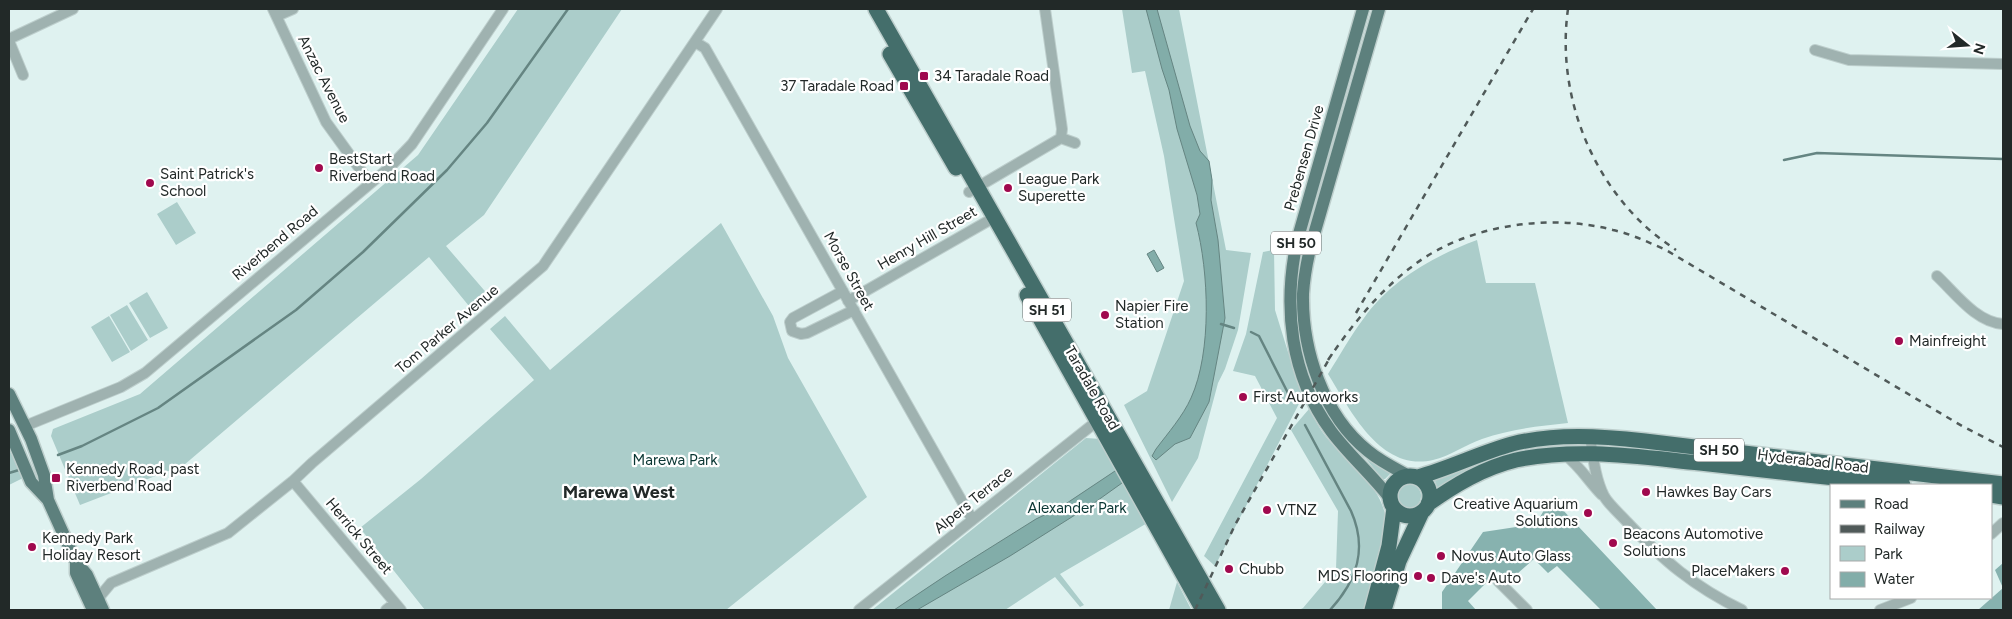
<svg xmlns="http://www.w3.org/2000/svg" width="2012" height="619" font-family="Figtree,sans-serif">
  <rect width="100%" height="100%" fill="#dff2f0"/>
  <path fill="#abcdca" d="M 518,9 L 622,9 L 484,215 L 446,246 L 490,297 L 473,311 L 429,257 L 184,465 L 80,505 L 51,436 L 53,429 L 140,394 L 418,155 Z
    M 1122,9 L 1179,9 L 1226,250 L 1251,253 L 1238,330 L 1225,369 L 1218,383 L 1198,458 L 1172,502 L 1124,405 L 1147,391 L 1184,281 L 1164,156 L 1145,71 L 1132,73 Z
    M 177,202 L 196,233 L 176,245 L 157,214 Z
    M 721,223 L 773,316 L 788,358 L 867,497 L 726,610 L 425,610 L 360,528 L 421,479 L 534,380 L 490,329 L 505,316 L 550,370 Z
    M 1477,240 L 1486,283 L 1535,283 L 1568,423 C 1539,426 1510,429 1482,439 C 1465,445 1450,456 1433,460 C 1380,472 1351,411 1328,374 C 1340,355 1351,335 1364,318 C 1391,280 1434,256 1477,240 Z
    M 1274,250 L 1275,310 L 1288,352 L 1305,392 L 1215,566 L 1204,556 L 1277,418 L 1255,376 L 1233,371 L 1246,334 L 1263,252 Z
    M 147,292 L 168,328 L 150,338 L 129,303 Z
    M 127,305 L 148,340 L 131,351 L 110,315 Z
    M 109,316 L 130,352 L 112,362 L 91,327 Z
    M 1309,409 C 1315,419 1320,430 1327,438 C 1348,463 1383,486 1386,521 C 1387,545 1373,586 1366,610 L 1299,610 L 1303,608 L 1336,569 L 1338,511 L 1291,430 Z
    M 1086,438 L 1101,439 L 1149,522 L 1060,574 L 1084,605 L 1080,607 L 1055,577 L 1005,610 L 872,610 Z
    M 1352,441 L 1390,471 L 1390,474 L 1385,479 L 1382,479 Z
    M 9,449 L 23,478 L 9,485 Z
    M 1496,458 L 1437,489 L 1435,481 L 1437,478 Z
    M1397 496a12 12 0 1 1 24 0a12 12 0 1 1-24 0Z
    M 1177,582 L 1191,609 L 1191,610 L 1169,610 Z"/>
  <path fill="#87b2af" d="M 1559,498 L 1561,508 L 1657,610 L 1601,610 L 1557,566 L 1548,573 L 1534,559 L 1509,581 L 1498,571 L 1468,601 L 1476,610 L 1442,610 L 1442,592 L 1483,532 L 1536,524 L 1547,505 Z
    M 2003,563 L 2003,610 L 1978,610 L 2003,588 L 1995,570 Z"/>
  <path fill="#82ada9" stroke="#658582" d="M 1146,9 L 1157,9 L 1190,126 L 1200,151 L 1209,161 L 1212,180 L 1211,200 L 1218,240 L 1225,318 L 1209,402 L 1190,438 L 1175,444 L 1156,460 L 1152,456 L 1156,449 C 1168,433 1183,416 1191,398 C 1212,352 1209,272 1196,223 L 1200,214 L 1197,195 L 1177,129 L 1169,90 L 1162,69 Z
    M 1154,250 L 1164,268 L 1157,272 L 1147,254 Z
    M 1115,471 L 1120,473 L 1122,476 L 1122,483 L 1094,503 L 1010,556 L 917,610 L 894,610 L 945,576 L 1036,519 L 1061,507 Z"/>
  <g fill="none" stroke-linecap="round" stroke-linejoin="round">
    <path stroke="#658582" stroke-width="2.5" d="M 1784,160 L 1817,153 L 2003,159
      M 1221,324 L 1234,328
      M 1251,332 L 1259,336 L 1291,399
      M 1305,425 L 1351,511 C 1368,549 1357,581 1330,610
      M 58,455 L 82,446 L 158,408 L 296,310 L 363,252 L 447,170 L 487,123 L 568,9
      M 9,473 L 19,470"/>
    <defs>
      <path id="minor" d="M 273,9 L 326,122 L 370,183
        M 277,16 L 293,9
        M 9,39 L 73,9
        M 9,41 L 23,75
        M 695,42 L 705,48 L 972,519
        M 1815,50 L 1849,60 L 2003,64
        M 1061,138 L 1075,143
        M 969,192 L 1061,138 L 1062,129 L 1045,9
        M 1937,276 C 1956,294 1976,322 2003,324
        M 843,291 L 793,318 L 790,322 L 792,331 L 801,334 L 807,333 L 854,310
        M 848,301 L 995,217
        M 25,426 L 121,387 L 145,373 L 390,167 L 412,144 L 503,9
        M 1590,436 C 1593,456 1595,478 1604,496 C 1609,505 1620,514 1627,522 C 1664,561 1693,586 1742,610
        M 1565,455 C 1580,466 1589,482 1602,495
        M 293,481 L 401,610
        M 1991,534 L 2003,523
        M 1498,581 L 1527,610
        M 99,601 L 101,595 L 111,583 L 228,533 L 293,481 L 312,463 L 543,266 L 717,9
        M 386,610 L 395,603
        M 859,610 L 1101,418
        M 1880,610 L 1911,598"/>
      <path id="major" d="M 1363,9 L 1297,241 C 1283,307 1290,375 1331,431 C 1348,454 1371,474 1389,497
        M 1379,9 L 1311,245 C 1307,261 1304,277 1303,294 C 1302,350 1323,415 1368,451 C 1380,461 1394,468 1407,475
        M 9,394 L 31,439 L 44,475 L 48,500 L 76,562 L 87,575 L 103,610
        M 9,430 L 31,482 L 48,500
        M 76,562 L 76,573 L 93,610"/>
      <path id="highway" d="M 876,9 L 1218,610
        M 890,54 L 956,168
        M 1027,295 L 1203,610
        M1390 496a20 20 0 1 1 40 0a20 20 0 1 1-40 0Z
        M 1418,477 C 1450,468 1480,453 1512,444 C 1555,433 1601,436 1645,441 L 2003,484
        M 1991,495 L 2003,497
        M 1428,504 C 1455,485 1483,468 1516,460 C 1577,447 1639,457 1700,463 C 1768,471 1835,478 1903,485
        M 1372,610 L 1389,546 L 1394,508
        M 1384,610 L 1399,561 L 1422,512"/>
    </defs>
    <use href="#minor" stroke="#bdcecc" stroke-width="12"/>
    <use href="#major" stroke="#bdcecc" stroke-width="15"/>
    <use href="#highway" stroke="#bdcecc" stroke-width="18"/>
    <use href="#minor" stroke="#9fb2b0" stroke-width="10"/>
    <use href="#major" stroke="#5d807d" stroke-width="12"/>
    <use href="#highway" stroke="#446e6b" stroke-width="15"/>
    <path stroke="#505a59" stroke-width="2.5" stroke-dasharray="6 6" stroke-linecap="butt" d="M 1568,9 C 1557,87 1586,170 1643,224 C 1653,234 1665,242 1676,250
      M 1356,313 L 1533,9
      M 1328,360 C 1352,325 1379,291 1414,265 C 1467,225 1549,213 1613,230 C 1631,234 1648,242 1666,250 L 1962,426 L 2003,447
      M 1195,610 L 1235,525 L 1332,354"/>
  </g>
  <g fill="#a0094e" stroke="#fff" stroke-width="2">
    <rect x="919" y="71" width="10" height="10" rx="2.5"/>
    <rect x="899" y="81" width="10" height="10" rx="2.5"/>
    <circle cx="319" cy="168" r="5"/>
    <circle cx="150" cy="183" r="5"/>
    <circle cx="1008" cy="188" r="5"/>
    <circle cx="1105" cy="315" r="5"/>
    <circle cx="1899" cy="341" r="5"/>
    <circle cx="1243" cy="397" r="5"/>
    <rect x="51" y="473" width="10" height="10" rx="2.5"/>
    <circle cx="1646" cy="492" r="5"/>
    <circle cx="1267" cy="510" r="5"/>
    <circle cx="1588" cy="513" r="5"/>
    <circle cx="1613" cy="543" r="5"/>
    <circle cx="32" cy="547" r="5"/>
    <circle cx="1441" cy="556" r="5"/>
    <circle cx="1229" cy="569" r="5"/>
    <circle cx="1785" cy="571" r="5"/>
    <circle cx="1418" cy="576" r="5"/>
    <circle cx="1431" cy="578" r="5"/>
  </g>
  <g text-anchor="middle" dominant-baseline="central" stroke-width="4.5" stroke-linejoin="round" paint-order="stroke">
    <g fill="#fff" stroke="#646968" stroke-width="1">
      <rect x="1271" y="231.5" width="50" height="23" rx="4"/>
      <rect x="1023" y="298.5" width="48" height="23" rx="4"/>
      <rect x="1694" y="438.5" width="50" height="23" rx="4"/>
    </g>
    <g font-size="14" font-weight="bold" fill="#222928">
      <text x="1296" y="243">SH 50</text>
      <text x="1047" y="310">SH 51</text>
      <text x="1719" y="450">SH 50</text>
    </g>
    <g font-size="15" fill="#222928" stroke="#fff" text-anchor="start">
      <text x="934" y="76">34 Taradale Road</text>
      <text x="894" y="86" text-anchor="end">37 Taradale Road</text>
      <text x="329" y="159">BestStart<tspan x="329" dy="17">Riverbend Road</tspan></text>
      <text x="160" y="174">Saint Patrick's<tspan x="160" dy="17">School</tspan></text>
      <text x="1018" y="179">League Park<tspan x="1018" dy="17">Superette</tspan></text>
      <text x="1115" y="306">Napier Fire<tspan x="1115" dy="17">Station</tspan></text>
      <text x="1909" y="341">Mainfreight</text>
      <text x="1253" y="397">First Autoworks</text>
      <text x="66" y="469">Kennedy Road, past<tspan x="66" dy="17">Riverbend Road</tspan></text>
      <text x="1656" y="492">Hawkes Bay Cars</text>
      <text x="1578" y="504" text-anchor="end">Creative Aquarium<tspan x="1578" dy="17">Solutions</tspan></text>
      <text x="1277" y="510">VTNZ</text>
      <text x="1623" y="534">Beacons Automotive<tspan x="1623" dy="17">Solutions</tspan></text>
      <text x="42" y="538">Kennedy Park<tspan x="42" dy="17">Holiday Resort</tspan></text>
      <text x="1451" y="556">Novus Auto Glass</text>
      <text x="1239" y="569">Chubb</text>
      <text x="1775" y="571" text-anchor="end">PlaceMakers</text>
      <text x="1408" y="576" text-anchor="end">MDS Flooring</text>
      <text x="1441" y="578">Dave's Auto</text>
    </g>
    <g font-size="15" fill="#222928" stroke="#fff">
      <text transform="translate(324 79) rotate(63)">Anzac Avenue</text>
      <text transform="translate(1304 158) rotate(-74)">Prebensen Drive</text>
      <text transform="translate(927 238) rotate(-30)">Henry Hill Street</text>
      <text transform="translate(275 243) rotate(-40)">Riverbend Road</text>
      <text transform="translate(849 271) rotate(61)">Morse Street</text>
      <text transform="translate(447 329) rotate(-40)">Tom Parker Avenue</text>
      <text transform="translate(1092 388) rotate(60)">Taradale Road</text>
      <text transform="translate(1813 461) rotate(7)">Hyderabad Road</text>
      <text transform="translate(973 500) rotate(-39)">Alpers Terrace</text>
      <text transform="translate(359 536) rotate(50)">Herrick Street</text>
    </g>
    <g font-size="15" fill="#0a3633" stroke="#fff">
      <text x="675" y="460">Marewa Park</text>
      <text x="1077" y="508">Alexander Park</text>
    </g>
    <g font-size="18" font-weight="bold" fill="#222928" stroke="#fff">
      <text x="619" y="492">Marewa West</text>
    </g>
  </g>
  <rect width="2012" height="619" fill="none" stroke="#222928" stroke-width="20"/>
  <rect x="1830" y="484" width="162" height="115" fill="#ffffff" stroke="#a7a9a9"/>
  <rect x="1840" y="500" width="25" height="8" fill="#5d807d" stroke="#a7a9a9"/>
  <text x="1874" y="509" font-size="15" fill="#222928">Road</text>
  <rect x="1840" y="525" width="25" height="8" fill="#505a59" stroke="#a7a9a9"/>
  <text x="1874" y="534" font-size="15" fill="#222928">Railway</text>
  <rect x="1840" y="546" width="25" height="15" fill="#abcdca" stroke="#a7a9a9"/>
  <text x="1874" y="559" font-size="15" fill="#222928">Park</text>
  <rect x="1840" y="572" width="25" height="15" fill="#82ada9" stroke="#a7a9a9"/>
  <text x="1874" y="584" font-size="15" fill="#222928">Water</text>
  <g transform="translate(1967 45) rotate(107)" stroke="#ffffff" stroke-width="4" paint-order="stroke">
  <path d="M0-4L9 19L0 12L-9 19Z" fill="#222928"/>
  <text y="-8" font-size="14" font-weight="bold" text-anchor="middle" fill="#222928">N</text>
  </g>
</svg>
